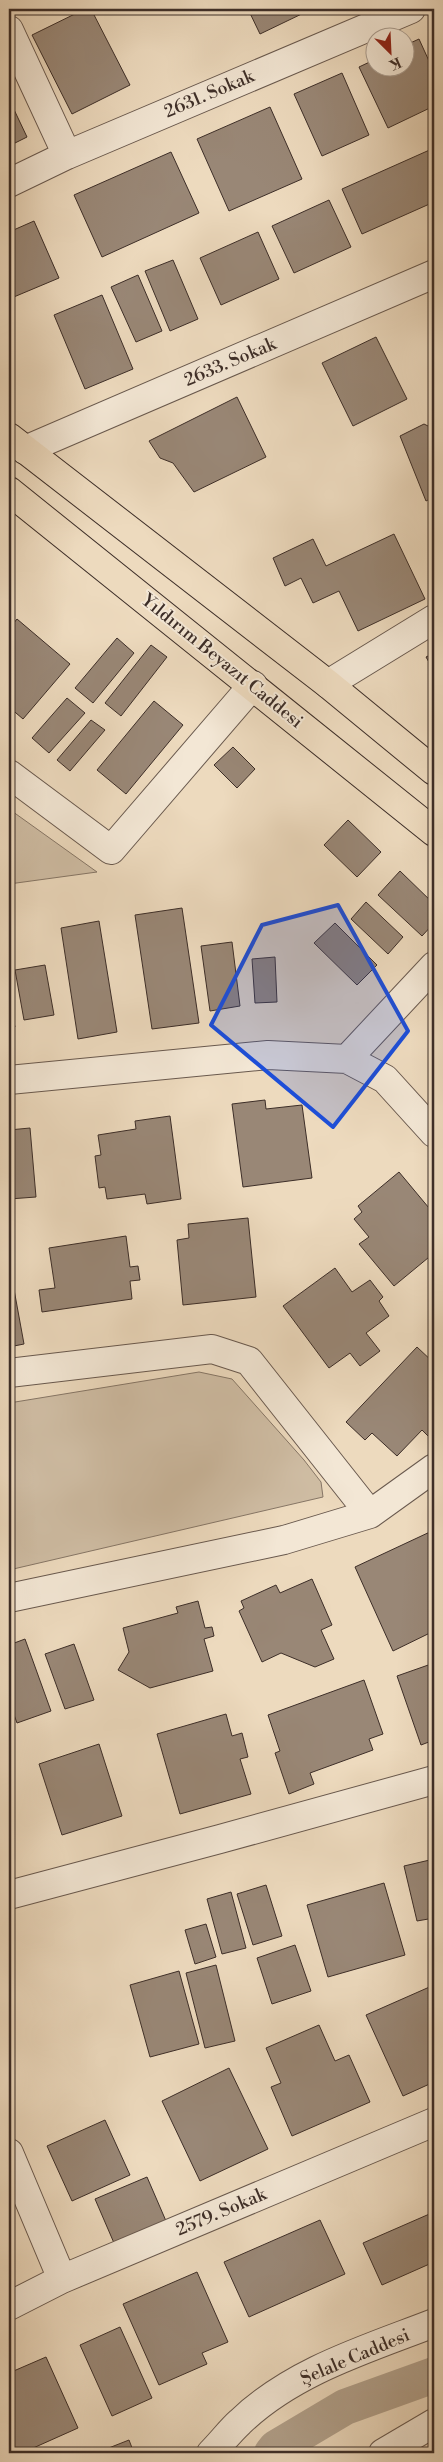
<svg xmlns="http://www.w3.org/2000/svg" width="443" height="2462" font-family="'Libre Bodoni',serif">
  <rect width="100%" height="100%" fill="#eddabe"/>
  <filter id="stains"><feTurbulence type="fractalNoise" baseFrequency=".004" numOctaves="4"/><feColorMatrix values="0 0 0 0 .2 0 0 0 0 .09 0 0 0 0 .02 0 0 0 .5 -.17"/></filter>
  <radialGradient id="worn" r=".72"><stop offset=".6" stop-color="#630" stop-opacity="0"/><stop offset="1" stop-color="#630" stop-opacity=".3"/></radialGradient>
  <path fill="#cfbda4" stroke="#867666" d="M 9,809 L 97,872 L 9,884 Z
    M 199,1372 L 232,1379 L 304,1460 L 321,1482 L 323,1497 L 9,1570 L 9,1403 Z"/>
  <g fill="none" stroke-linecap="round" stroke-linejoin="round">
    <path stroke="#b1a08b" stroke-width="36" d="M 272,2453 L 276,2448 L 345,2407 L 434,2375"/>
  </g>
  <path fill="#998776" stroke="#3d2e28" d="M 85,9 L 91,9 L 130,85 L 72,114 L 32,35 Z
    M 248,9 L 312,9 L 260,34 Z
    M 419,39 L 434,72 L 434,106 L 388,128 L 359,67 L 376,59 L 376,68 L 406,68 L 406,45 Z
    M 342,73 L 369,135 L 322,156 L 294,94 Z
    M 9,99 L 27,137 L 9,146 Z
    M 270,107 L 302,179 L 229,211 L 197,139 Z
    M 434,148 L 434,202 L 362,234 L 342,189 Z
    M 171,152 L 199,213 L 102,257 L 74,195 Z
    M 329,200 L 351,247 L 294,273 L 272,226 Z
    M 34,221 L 59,278 L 9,299 L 9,232 Z
    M 258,232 L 279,279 L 221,305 L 200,258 Z
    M 173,260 L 198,319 L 170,331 L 145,271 Z
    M 138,275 L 162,331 L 136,342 L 111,287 Z
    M 102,295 L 133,369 L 85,389 L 54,315 Z
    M 376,337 L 407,399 L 353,426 L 322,363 Z
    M 237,397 L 266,457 L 194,492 L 173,463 L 160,458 L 149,441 Z
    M 424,424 L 434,429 L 434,497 L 426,501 L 400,436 Z
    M 394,534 L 425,599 L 358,631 L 339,591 L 313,603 L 301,578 L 285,586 L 273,558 L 313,539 L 326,566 Z
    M 17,619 L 70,664 L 23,719 L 9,707 L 9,629 Z
    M 117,638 L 134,653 L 93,703 L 75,688 Z
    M 151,645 L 167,657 L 121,716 L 105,703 Z
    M 434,653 L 434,671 L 426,657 Z
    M 67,698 L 85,713 L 49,753 L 32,738 Z
    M 154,701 L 183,725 L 126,794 L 97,770 Z
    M 91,720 L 105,730 L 70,771 L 57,760 Z
    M 233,747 L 255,769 L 237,788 L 214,765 Z
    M 348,820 L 381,852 L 357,877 L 324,845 Z
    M 400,871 L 434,904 L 434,923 L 422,936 L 378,895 Z
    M 366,902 L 403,937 L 388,954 L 351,919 Z
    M 182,908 L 199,1023 L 152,1029 L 135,915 Z
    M 99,921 L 117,1032 L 78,1039 L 61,928 Z
    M 335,923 L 377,965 L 357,985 L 314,943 Z
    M 232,942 L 240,1006 L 210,1011 L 201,946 Z
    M 275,957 L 277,1002 L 255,1003 L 252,959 Z
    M 45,965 L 54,1015 L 24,1020 L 15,970 Z
    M 9,1001 L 15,1027 L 9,1029 Z
    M 265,1100 L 266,1109 L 302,1105 L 312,1178 L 243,1187 L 232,1104 Z
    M 170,1116 L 181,1199 L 147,1204 L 145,1194 L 107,1199 L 105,1187 L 99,1188 L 95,1156 L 101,1155 L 98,1135 L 136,1129 L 135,1121 Z
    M 30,1128 L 36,1197 L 9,1199 L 9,1130 Z
    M 399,1172 L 434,1214 L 434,1253 L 394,1286 L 359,1244 L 369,1237 L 354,1219 L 362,1212 L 358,1206 Z
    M 248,1218 L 256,1297 L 183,1305 L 177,1240 L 189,1238 L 188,1224 Z
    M 126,1236 L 130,1267 L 138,1266 L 140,1280 L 130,1281 L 132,1299 L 42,1312 L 39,1290 L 55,1288 L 49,1248 Z
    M 9,1262 L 24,1344 L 9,1347 Z
    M 335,1268 L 352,1292 L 370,1280 L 383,1297 L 379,1301 L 389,1316 L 366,1333 L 380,1351 L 360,1366 L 350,1353 L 329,1368 L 283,1306 Z
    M 417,1347 L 434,1363 L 434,1442 L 422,1430 L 397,1456 L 372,1433 L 365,1440 L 346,1422 Z
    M 432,1531 L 434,1536 L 434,1631 L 393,1651 L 355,1567 Z
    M 312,1579 L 332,1625 L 321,1630 L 334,1659 L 315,1667 L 281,1653 L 262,1662 L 239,1611 L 244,1608 L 241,1601 L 276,1585 L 280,1593 Z
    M 198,1601 L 205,1628 L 212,1627 L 214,1636 L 204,1639 L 213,1671 L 150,1688 L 118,1670 L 129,1652 L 123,1628 L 178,1613 L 176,1607 Z
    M 25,1639 L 51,1711 L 17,1723 L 9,1701 L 9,1645 Z
    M 74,1644 L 94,1700 L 65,1709 L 45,1654 Z
    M 434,1663 L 434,1740 L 421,1745 L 397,1676 Z
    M 364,1680 L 383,1734 L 369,1739 L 373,1750 L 310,1773 L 314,1784 L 289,1794 L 275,1753 L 280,1751 L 268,1715 Z
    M 226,1714 L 232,1736 L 242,1733 L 248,1757 L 240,1759 L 251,1794 L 180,1814 L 157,1734 Z
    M 99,1744 L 122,1816 L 62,1835 L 39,1764 Z
    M 434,1859 L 434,1918 L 417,1921 L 404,1866 Z
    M 384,1883 L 405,1955 L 328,1977 L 307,1905 Z
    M 266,1885 L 282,1936 L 253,1945 L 237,1894 Z
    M 231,1892 L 246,1948 L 222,1954 L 207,1899 Z
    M 206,1924 L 216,1957 L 195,1964 L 185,1930 Z
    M 295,1945 L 311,1991 L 272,2004 L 257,1958 Z
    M 216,1965 L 235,2041 L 205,2048 L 186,1973 Z
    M 179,1971 L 199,2044 L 150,2057 L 130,1985 Z
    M 434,1985 L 434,2082 L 403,2096 L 366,2015 Z
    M 319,2025 L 335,2061 L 349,2055 L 370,2102 L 292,2136 L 271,2087 L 281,2083 L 266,2048 Z
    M 229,2068 L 268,2149 L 200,2181 L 162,2101 Z
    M 105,2120 L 130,2175 L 72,2201 L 47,2146 Z
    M 147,2177 L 166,2221 L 114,2243 L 95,2199 Z
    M 434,2212 L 434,2262 L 382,2285 L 363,2243 Z
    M 320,2220 L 345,2274 L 249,2317 L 224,2262 Z
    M 197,2272 L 228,2342 L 202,2353 L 207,2364 L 159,2385 L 123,2304 Z
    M 120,2327 L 152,2398 L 112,2416 L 80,2345 Z
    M 46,2357 L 78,2428 L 22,2453 L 9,2453 L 9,2373 Z
    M 129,2440 L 134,2453 L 96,2453 Z"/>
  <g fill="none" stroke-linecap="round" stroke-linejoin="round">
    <defs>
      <path id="minor" d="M 9,30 L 67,155
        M 9,183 L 67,155 L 411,9
        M 25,450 L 434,274
        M 328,684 L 434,619
        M 9,774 L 111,850 L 253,685
        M 347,1059 L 434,966
        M 9,1080 L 268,1055 L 347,1059 L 385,1079 L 434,1133
        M 9,1373 L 212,1349 L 249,1361 L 370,1514
        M 9,1598 L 284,1540 L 370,1514 L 434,1468
        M 9,1895 L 220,1839 L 434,1780
        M 9,2153 L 62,2279
        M 9,2306 L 62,2279 L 434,2122
        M 383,2453 L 434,2423"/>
      <path id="tertiary" d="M 211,2453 C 221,2443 230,2431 240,2422 C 293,2371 367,2349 434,2323"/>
      <path id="primary" d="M 9,437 L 328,684 L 434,771
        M 9,491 L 434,832"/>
    </defs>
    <use href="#minor" stroke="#69594e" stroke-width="30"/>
    <use href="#tertiary" stroke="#69594e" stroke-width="30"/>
    <use href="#primary" stroke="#3d2e28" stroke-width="30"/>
    <use href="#minor" stroke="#f3e7d5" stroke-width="28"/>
    <use href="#tertiary" stroke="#f3e7d5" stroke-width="28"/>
    <use href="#primary" stroke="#eddabe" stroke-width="28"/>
  </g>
  <path fill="#1d4ed8" fill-opacity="0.2" stroke="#1d4ed8" stroke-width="4" stroke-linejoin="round" d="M 338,905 L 408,1031 L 333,1127 L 211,1025 L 262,925 Z"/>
  <g text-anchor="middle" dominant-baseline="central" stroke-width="4" stroke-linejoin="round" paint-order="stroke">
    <g font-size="18" fill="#3d2e28" stroke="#f3e7d5">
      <text transform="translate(209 94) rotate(-23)">2631. Sokak</text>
      <text transform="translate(230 362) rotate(-23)">2633. Sokak</text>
      <text transform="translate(222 661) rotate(39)">Yıldırım Beyazıt Caddesi</text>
      <text transform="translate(221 2212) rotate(-23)">2579. Sokak</text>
      <text transform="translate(355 2357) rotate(-23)">Şelale Caddesi</text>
    </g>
  </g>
  <rect width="443" height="2462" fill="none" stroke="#eddabe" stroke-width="30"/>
  <rect x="10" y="10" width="423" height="2442" fill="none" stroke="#3d2e28" stroke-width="2.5"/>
  <rect x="15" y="15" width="413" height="2432" fill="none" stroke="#3d2e28"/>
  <g transform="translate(390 52) rotate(156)"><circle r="24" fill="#f3e7d5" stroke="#aa9d90"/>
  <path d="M0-4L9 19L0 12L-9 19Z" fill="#8f2418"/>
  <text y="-8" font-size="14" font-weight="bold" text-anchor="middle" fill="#3d2e28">K</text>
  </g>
  <rect width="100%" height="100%" filter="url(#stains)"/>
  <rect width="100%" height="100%" fill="url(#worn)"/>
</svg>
